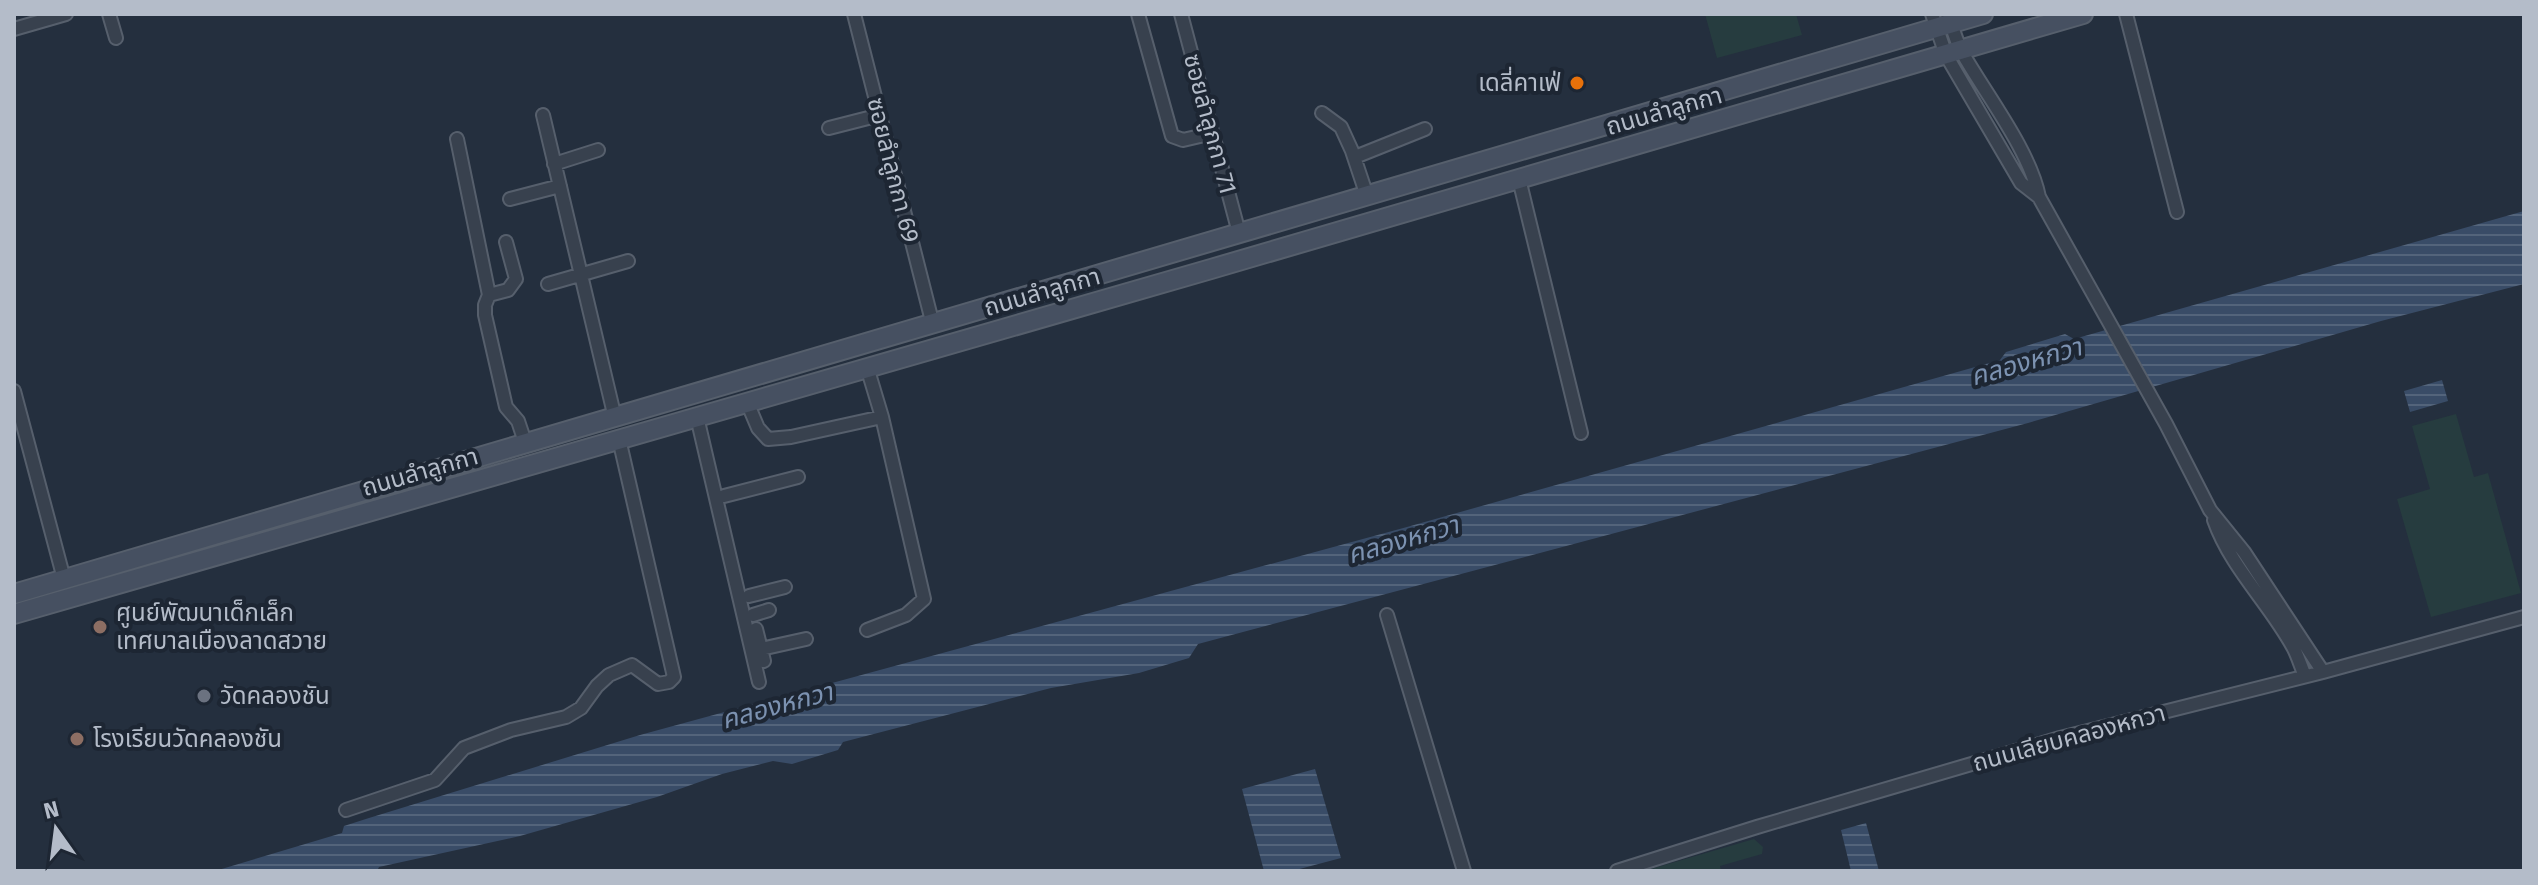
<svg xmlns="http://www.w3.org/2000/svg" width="2538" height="885" font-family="'Fira Sans','Noto Sans Thai',sans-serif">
  <defs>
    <pattern id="water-rules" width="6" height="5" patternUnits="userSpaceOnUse" patternTransform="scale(2)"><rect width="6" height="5" fill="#394c67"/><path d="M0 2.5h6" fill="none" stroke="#53647b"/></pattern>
  </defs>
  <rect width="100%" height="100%" fill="#242f3e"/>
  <path fill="#263c3f" d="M 1705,14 L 1796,14 L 1802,35 L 1717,58 Z
    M 2456,414 L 2474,477 L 2488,473 L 2521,593 L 2431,617 L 2397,499 L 2430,489 L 2412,426 Z
    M 1754,839 L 1763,847 L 1762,854 L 1720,866 L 1721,871 L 1644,871 Z"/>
  <path fill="url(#water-rules)" d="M 2524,211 L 2524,284 L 2381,321 L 2028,423 L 1198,644 L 1189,658 L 1139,673 L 1051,688 L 843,742 L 838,750 L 792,764 L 773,761 L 722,774 L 657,797 L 520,836 L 379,867 L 377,871 L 215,871 L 342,833 L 344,826 L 369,818 L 640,735 L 1407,527 L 2000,360 L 2006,352 L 2065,334 L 2074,339 Z
    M 2442,380 L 2448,401 L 2410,412 L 2404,391 Z
    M 1315,769 L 1341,858 L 1292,871 L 1264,871 L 1242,789 Z
    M 1866,823 L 1879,871 L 1851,871 L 1841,830 Z"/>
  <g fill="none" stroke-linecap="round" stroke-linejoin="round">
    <defs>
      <path id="street" d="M 109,14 L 116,38
        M 854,14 L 933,325
        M 1138,14 L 1172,136 L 1183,140 L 1213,133
        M 1181,14 L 1239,233
        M 1932,14 L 1946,55 L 2021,183 L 2039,197
        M 1947,14 C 1953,27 1956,42 1963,54 C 1987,96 2030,151 2039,197 L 2166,424 L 2210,510 L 2244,552 L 2323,672
        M 2126,14 L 2177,212
        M 14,29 L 66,14
        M 1322,113 L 1341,127 L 1352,151 L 1367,196
        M 543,115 L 615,418
        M 829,128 L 880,115
        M 457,139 L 489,295 L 485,305 L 485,315 L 506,407 L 518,421 L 526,445
        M 1355,157 L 1425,129
        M 554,164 L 598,150
        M 1519,179 L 1581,433
        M 510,199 L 560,186
        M 548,284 L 628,261
        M 489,295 L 508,290 L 516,279 L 506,242
        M 867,367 L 882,417
        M 14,391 L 64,579
        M 747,402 L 758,428 L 768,439 L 791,437 L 882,417 L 924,599 L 906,615 L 867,630
        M 697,417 L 759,682
        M 724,496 L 798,477
        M 2214,520 C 2231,568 2269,603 2293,647 C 2298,656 2301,667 2305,676
        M 749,596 L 785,587
        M 753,615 L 769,610
        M 1387,615 L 1464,871
        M 756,629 L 764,661
        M 761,649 L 806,639
        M 346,810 L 435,780 L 464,748 L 511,730 L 566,717 L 581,708 L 597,686 L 609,675 L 632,665 L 658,684 L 669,682 L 674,677 L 619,439
        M 1617,871 L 1757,827 L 2060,738 L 2323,672 L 2524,617"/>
      <path id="secondary" d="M 14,594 L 1983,14
        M 14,614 L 1211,269 L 2083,14"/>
    </defs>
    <use href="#street" stroke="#565f6c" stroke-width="16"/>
    <use href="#secondary" stroke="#565f6c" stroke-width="22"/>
    <use href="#street" stroke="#38414e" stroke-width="12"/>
    <use href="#secondary" stroke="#465061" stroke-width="18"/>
  </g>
  <circle fill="#e8710a" stroke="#1d2633" stroke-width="3" cx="1577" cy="83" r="8"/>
  <g fill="#8d6e63" stroke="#1d2633" stroke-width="3">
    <circle cx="100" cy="627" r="8"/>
    <circle cx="77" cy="739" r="8"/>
  </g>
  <circle fill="#6b7280" stroke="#1d2633" stroke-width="3" cx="204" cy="696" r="8"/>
  <g text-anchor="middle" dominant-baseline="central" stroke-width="8" stroke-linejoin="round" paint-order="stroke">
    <g font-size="24" fill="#b4bcc9" stroke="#1d2633" text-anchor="start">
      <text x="1561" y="83" text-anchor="end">เดลี่คาเฟ่</text>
      <text x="116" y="613">ศูนย์พัฒนาเด็กเล็ก<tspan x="116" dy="28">เทศบาลเมืองลาดสวาย</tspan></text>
      <text x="220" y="696">วัดคลองชัน</text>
      <text x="93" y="739">โรงเรียนวัดคลองชัน</text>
    </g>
    <g font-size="24" fill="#b4bcc9" stroke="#1d2633">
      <text transform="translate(1664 111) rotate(-16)">ถนนลำลูกกา</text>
      <text transform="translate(1210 124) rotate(75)">ซอยลำลูกกา 71</text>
      <text transform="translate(893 170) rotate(76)">ซอยลำลูกกา 69</text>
      <text transform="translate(1042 292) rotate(-16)">ถนนลำลูกกา</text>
      <text transform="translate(420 472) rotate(-16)">ถนนลำลูกกา</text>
      <text transform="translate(2069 738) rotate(-15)">ถนนเลียบคลองหกวา</text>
    </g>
    <g font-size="26" font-style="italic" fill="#7c92b1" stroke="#1d2633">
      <text transform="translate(2026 362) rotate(-16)">คลองหกวา</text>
      <text transform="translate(1403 540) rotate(-16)">คลองหกวา</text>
      <text transform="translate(777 706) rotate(-15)">คลองหกวา</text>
    </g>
  </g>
  <rect width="2538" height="885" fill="none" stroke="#b4bcc9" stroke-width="32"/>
  <g transform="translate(56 829) rotate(346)" stroke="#1d2633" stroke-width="6" paint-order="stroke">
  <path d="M0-6L14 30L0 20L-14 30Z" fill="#b4bcc9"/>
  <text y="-12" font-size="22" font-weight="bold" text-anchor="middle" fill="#b4bcc9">N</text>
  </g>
</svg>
